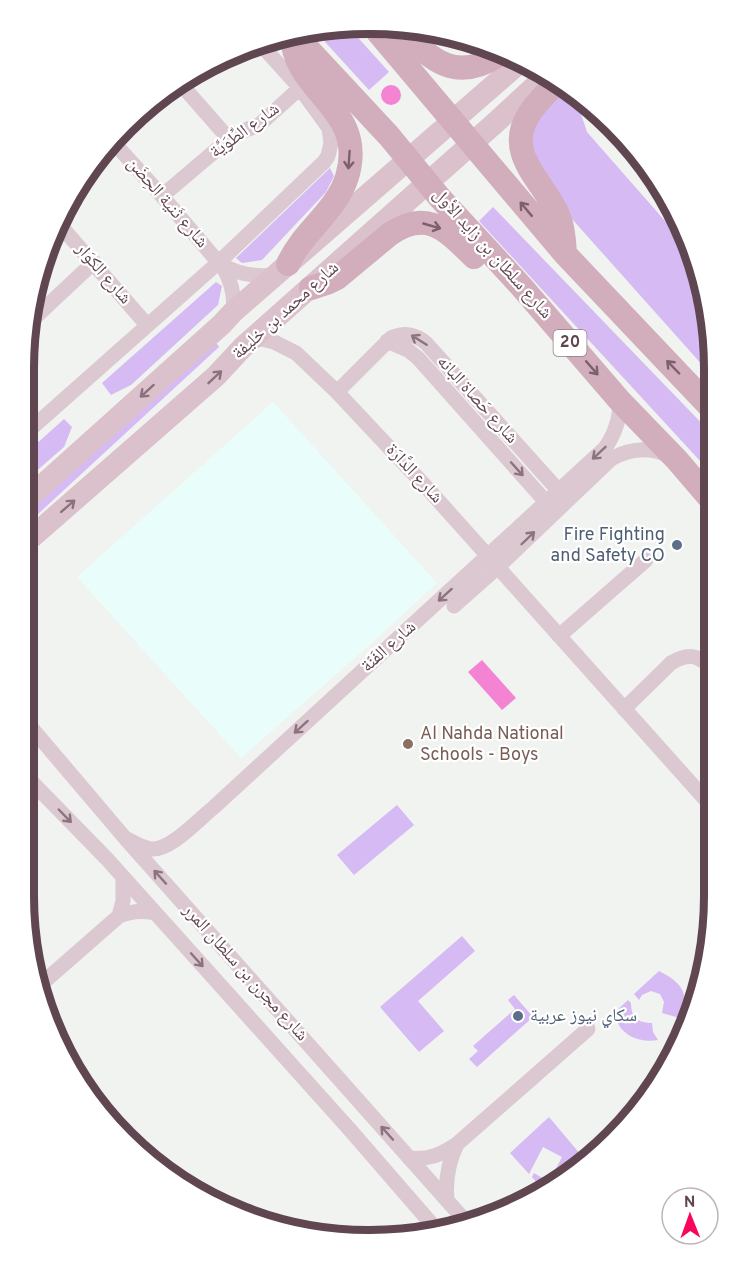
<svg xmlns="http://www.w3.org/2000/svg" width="738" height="1264" font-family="Overpass,'Noto Naskh Arabic',sans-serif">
  <rect width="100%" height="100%" fill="#f0f3f0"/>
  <path fill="#e9fefa" d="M 273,402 L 437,583 L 366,648 L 241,758 L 77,577 Z"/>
  <path fill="#d6baf4" d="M 315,31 L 352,31 L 389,72 L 369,90 Z
    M 563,84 L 585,102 L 581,114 L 587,132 L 694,254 L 713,346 L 713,377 L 572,219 L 535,156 L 528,139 L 531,123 Z
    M 330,168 L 334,176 L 326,192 L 262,260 L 242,263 L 236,258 Z
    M 493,207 L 713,435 L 713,475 L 479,221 Z
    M 216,282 L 222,286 L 218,305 L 131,385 L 111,395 L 102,383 Z
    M 214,339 L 219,347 L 25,526 L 25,513 Z
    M 64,419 L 72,427 L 64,447 L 25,481 L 25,454 Z
    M 397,805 L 414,825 L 354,875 L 337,855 Z
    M 462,936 L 475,951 L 418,1001 L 444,1031 L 419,1052 L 380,1007 Z
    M 659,971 C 685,984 689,995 681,1022 L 676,1017 L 662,1013 L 664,1002 L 660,994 L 651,991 L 642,995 L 639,1000 L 634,994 Z
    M 514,995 L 533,1017 L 477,1067 L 469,1059 L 478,1051 L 473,1046 L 515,1009 L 508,1000 Z
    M 628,1000 L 631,1003 C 631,1018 638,1023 652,1023 L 653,1032 L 658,1040 C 642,1043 623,1037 617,1021 C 616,1018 616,1015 615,1012 Z
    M 549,1117 L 586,1161 L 579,1168 L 542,1189 L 532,1177 L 534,1173 L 549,1182 L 562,1157 L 543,1147 L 529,1174 L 510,1153 Z"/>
  <path fill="#f583d4" d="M381 95a10 10 0 1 1 20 0a10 10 0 1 1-20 0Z
    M 482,660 L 516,698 L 502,710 L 468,672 Z"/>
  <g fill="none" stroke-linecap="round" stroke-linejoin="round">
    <path stroke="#dbc8d1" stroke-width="15" d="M 179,82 L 229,139
      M 115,144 L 162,196 L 224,269 C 232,283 235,296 233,312
      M 162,196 L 235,134 L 259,125 L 300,88
      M 59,224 L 147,325
      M 221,264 C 238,275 256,277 275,275
      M 29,323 L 94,262
      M 252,340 L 262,339 L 274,342 L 296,353 L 337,392 L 428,489 L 713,808
      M 387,341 L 408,350 L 418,358 L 546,502
      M 337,392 L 391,338 C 405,332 415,334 426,343 L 558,490
      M 25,434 L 219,262 L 324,162 L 328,156 L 331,143 L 329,128 L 300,88 L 263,47
      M 454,606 L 498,567 L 611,459 C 629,449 649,446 669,456
      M 559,636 L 646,560
      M 624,709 L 671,663 C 689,652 699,655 713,670
      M 24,719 L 125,838 L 468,1224
      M 24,774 L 107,859 L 351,1131 L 436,1229
      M 125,838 C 133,842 142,848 151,849 C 170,851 198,820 213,808 L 605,448 C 615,434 620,419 620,401
      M 119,916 L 123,901 L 123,878
      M 39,986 L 119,916 C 131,911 142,910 155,913
      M 409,1158 C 428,1160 441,1155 457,1144 L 588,1029
      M 447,1200 C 445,1180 448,1163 457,1144"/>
    <path stroke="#dbc1cb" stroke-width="22" d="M 25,501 L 222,324 L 233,312 L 518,64
      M 24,544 L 216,376 L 243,347 L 495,123 L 546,76"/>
    <path stroke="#d2adbc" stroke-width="24" d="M 377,31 L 565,254 L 713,410
      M 403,31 C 432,61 456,82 497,56
      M 294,34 L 389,136 L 440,198 L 520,285 L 620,401 L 677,460 L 713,502
      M 558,81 C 548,92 535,103 528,116 C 504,156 546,183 559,217 C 564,229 564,241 565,254
      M 288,264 C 302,232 336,212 347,177 C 368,108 293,93 292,35
      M 311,288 L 329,282 L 337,278 L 390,234 C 428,208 447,231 474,257"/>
  </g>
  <defs><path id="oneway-shaft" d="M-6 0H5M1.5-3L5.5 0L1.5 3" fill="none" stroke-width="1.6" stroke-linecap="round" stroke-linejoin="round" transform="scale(1.5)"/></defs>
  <g stroke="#7c606c">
    <use href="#oneway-shaft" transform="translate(349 160) rotate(94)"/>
    <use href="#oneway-shaft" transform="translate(526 209) rotate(-130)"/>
    <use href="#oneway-shaft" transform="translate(432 226) rotate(16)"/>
    <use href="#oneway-shaft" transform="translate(673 367) rotate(-134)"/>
    <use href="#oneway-shaft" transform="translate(592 368) rotate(49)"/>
  </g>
  <g stroke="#8b747e">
    <use href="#oneway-shaft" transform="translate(419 340) rotate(-148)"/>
    <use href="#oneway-shaft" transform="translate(599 453) rotate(137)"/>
    <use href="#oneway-shaft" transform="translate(517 469) rotate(48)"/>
    <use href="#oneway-shaft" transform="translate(528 538) rotate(-44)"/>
    <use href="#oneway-shaft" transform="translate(445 595) rotate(138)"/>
    <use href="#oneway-shaft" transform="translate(301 727) rotate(138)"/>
    <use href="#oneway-shaft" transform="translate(65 816) rotate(46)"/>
    <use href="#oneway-shaft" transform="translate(160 877) rotate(-132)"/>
    <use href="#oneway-shaft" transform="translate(197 960) rotate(48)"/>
    <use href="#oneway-shaft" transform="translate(387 1133) rotate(-132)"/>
  </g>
  <g stroke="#8b717c">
    <use href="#oneway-shaft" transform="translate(215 377) rotate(-43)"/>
    <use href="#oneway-shaft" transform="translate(147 391) rotate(138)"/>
    <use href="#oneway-shaft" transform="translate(68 506) rotate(-41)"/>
  </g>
  <g fill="#5c6f8a" stroke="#fff" stroke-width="2">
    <circle cx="677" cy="545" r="6"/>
    <circle cx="518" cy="1016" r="6"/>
  </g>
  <circle fill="#8d6e63" stroke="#fff" stroke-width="2" cx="408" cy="744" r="6"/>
  <g text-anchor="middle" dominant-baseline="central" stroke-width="4.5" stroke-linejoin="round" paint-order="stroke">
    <rect fill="#fff" stroke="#907e85" stroke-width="1.5" x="553.5" y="330" width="33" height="26" rx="4.5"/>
    <g font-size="16" font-weight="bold" fill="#604651">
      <text x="570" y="343">20</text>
    </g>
    <g font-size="18" fill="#604651" stroke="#fff">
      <text transform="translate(245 131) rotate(-36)">شارع الطِّوَيَّة</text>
      <text transform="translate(167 203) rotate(49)">شارع ثَنية الحِضَن</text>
      <text transform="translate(492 254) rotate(48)">شارع سلطان بن زايد الأول</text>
      <text transform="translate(103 274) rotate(49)">شارع الكوَار</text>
      <text transform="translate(286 311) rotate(-42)">شارع محمد بن خليفة</text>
      <text transform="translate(477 400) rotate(48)">شارع حَصاة البانه</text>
      <text transform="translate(414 474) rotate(47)">شارع الدَّارَة</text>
      <text transform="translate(389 647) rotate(-42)">شارع الفَنّة</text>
      <text transform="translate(245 973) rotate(48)">شارع مجرن بن سلطان المرر</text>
    </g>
    <g font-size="18" fill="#4e5e75" stroke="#fff" text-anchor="end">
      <text x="665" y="535">Fire Fighting<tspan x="665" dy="21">and Safety CO</tspan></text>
      <text x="530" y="1016" text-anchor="start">سكاي نيوز عربية</text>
    </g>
    <g font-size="18" fill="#785e54" stroke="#fff" text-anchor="start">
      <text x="420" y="734">Al Nahda National<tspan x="420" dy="21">Schools - Boys</tspan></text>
    </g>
  </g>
  <path d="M0 0H738V1264H0ZM368 34H370A334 334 0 0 1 704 368V896A334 334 0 0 1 370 1230H368A334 334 0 0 1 34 896V368A334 334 0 0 1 368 34Z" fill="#fff" fill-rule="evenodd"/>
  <path fill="none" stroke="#604651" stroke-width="8" d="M368 34H370A334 334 0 0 1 704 368V896A334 334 0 0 1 370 1230H368A334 334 0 0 1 34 896V368A334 334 0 0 1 368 34Z"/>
  <g transform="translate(690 1216) rotate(359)"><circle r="28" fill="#ffffff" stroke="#bfb5b9" stroke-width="1.5"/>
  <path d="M0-4.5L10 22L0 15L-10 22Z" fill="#f7065b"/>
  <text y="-9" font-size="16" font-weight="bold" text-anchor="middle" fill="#604651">N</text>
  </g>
</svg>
